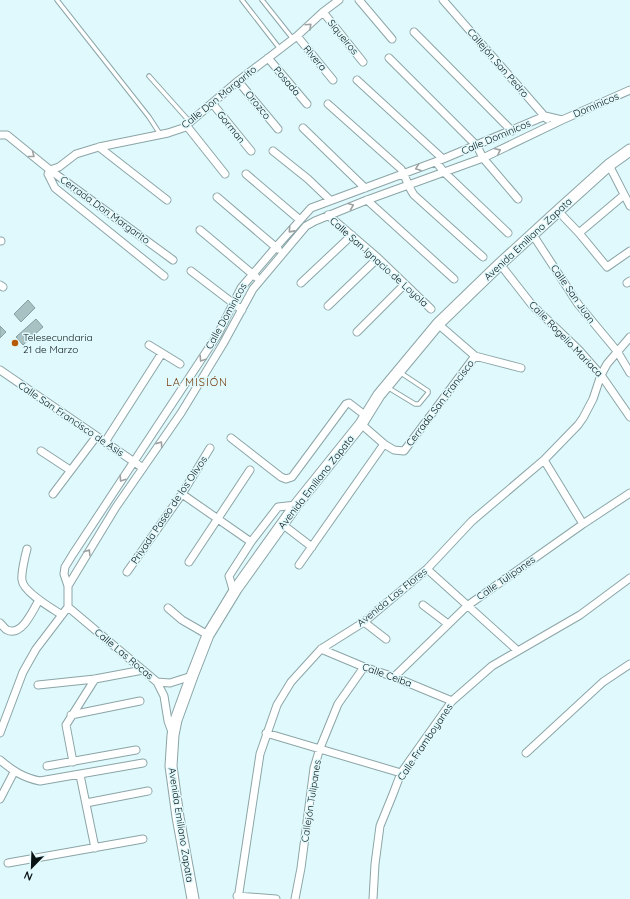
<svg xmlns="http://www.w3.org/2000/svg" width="630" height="899" font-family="Quicksand,sans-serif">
  <rect width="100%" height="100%" fill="#dff9fc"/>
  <path fill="#a8c2c4" stroke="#869fa1" d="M 28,300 L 35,308 L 21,322 L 14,314 Z
    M 36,319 L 43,327 L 23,345 L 16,337 Z
    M 0,326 L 6,332 L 0,338 Z"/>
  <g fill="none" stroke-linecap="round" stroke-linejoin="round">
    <defs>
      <path id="lane" d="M 57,0 L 149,117 L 160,134
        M 242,0 L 280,49
        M 262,0 L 293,39
        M 149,76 L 190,122
        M 387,387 L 415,404 L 419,404 L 428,393 L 428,391 L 401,373"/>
      <path id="street" d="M 359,0 L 392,39
        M 443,0 L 547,119
        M 323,12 L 363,62
        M 414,32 L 512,131
        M 297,36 L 333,80
        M 268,58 L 307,104
        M 389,58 L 477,146 L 483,158 L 518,199
        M 357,80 L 443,159
        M 238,81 L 278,129
        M 212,103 L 251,151
        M 328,104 L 401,169 C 406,177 408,187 414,195 L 483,257
        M 186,125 L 225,174
        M 303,128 L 365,188
        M 0,135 L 7,135 L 50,170 L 59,167 L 76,154 L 99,147 L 168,133 L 183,128 L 238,81 L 297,36 L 323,12 L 339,0
        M 99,147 L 167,200
        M 273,151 L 308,179 L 330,200
        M 436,162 L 444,172 L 508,233
        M 609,165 L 630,206
        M 246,174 L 300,220
        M 217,197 L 278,249
        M 367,200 L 454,279
        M 558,211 L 579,233 L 607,267 L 630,251
        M 328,215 L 378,258 L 431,309
        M 200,230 L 256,277
        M 579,233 L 624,195
        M 533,235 L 578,304 L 617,351 L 630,373
        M 0,241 L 1,241
        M 500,264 L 532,305 L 579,350 L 601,375 L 630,417
        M 191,271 L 242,310
        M 164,276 L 55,188 L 48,174 L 50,170 L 173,260
        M 301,283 L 352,235
        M 627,283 L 630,281
        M 0,285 L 3,287
        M 328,306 L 378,258
        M 438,324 L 475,356 L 521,368
        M 357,332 L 405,284
        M 149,345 L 180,364
        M 0,370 L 143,468
        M 361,424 L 384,444 L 394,450 L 404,451 L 475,356
        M 231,438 L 281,477 L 286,479 L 292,477 L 346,404 L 349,403 L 366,416
        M 105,442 L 162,353
        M 41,451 L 70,470
        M 544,460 L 583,524
        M 53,494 L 96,437
        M 182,494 L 251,542
        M 282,524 L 312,547
        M 27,549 C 25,556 21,574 22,580 C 23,592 53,609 62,615
        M 189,562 L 250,470
        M 299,565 L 384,444
        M 427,569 L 518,651
        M 127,572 L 182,494 L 210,448
        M 68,586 L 116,507 L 181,413 L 223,344 L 253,289 L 306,226 L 315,221 L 367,200 L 483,158 L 562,120 L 630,90
        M 234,593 L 229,576 L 251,542 L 278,507 L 296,505
        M 423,605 L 448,624
        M 68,607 L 68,586 L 64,574 L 65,567 L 73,554 L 218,334 L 241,288 L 276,247 L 311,208 L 443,159 L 545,116 L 562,120
        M 68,607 L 157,682 L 164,696 L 168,721 L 172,732
        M 168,608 L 182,620 L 208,635
        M 364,622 L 386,639
        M 0,623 C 2,625 5,629 7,630 C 22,637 33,610 39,600
        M 321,649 L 364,667 L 394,677 L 452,701
        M 394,677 L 467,606 L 583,524 L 630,493
        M 157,682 L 170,683 L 192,676
        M 38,685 L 95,679 L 143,670
        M 71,715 L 140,701
        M 0,733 L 23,672 L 36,649 L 68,607
        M 266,733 L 401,773
        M 526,753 L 603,682 L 630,664
        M 0,760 C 13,771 24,778 40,781 L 143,763
        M 73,762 L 66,725 L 95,679
        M 47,766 L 136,750
        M 80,775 L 95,848
        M 0,799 L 14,772
        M 86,803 L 148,791
        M 8,863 L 143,839
        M 237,896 L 276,899
        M 238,899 L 260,754 L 277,705 L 291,682 L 321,649 L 364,622 L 427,569 L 472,521 L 544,460 L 578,425 L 583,418 L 593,399 L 601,375 L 607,364 L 630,337
        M 295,899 L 301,868 L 314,768 L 320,748 L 338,704 L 364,667
        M 373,899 L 375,864 L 380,826 L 393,794 L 401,773 L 452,701 L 492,666 L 580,615 L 630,578"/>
      <path id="secondary" d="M 193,899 L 178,817 L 171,766 L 173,735 L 176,720 L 192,676 L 208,635 L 236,589 L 296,505 L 361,424 L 379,395 L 438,324 L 500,264 L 558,211 L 609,165 L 630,150"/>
    </defs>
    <use href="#lane" stroke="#8ca5a7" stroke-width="5.5"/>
    <use href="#street" stroke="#8ca5a7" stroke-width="9"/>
    <use href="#secondary" stroke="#8ca5a7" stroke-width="13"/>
    <use href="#lane" stroke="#fff" stroke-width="3.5"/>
    <use href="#street" stroke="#fff" stroke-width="7"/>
    <use href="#secondary" stroke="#fff" stroke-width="11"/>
  </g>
  <defs><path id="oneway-chevron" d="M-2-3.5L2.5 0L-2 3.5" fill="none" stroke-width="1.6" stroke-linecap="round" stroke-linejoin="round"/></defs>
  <g stroke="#9da1a1">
    <use href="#oneway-chevron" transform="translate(309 26) rotate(-43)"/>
    <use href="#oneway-chevron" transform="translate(498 151) rotate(-26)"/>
    <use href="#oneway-chevron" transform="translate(32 155) rotate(38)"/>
    <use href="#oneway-chevron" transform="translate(418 168) rotate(160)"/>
    <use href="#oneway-chevron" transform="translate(351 206) rotate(-21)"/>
    <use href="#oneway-chevron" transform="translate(291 230) rotate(132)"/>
    <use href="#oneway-chevron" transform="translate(202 359) rotate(123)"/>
    <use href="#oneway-chevron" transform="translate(160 444) rotate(-55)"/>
    <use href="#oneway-chevron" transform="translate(122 479) rotate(123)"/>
    <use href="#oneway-chevron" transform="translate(88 552) rotate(-58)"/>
  </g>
  <circle fill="#b75a04" stroke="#dff9fc" stroke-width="1.5" cx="15" cy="343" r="4"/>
  <g text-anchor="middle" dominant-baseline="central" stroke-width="3" stroke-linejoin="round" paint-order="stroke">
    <g font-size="10" fill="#0a1314" stroke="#dff9fc">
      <text transform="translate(343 37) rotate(51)">Siqueiros</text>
      <text transform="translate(315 58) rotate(50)">Rivera</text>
      <text transform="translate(498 63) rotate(49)">Callejón San Pedro</text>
      <text transform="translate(287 81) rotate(50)">Posada</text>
      <text transform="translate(219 97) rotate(-39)">Calle Don Margarito</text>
      <text transform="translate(258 105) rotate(51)">Orozco</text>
      <text transform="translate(596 105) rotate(-23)">Dominicos</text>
      <text transform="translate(231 127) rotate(51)">Gorman</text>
      <text transform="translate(496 137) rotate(-23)">Calle Dominicos</text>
      <text transform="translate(105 210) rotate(36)">Cerrada Don Margarito</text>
      <text transform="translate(528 239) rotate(-43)">Avenida Emiliano Zapata</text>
      <text transform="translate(379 262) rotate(42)">Calle San Ignacio de Loyola</text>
      <text transform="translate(573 294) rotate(55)">Calle San Juan</text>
      <text transform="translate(226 316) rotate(-61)">Calle Dominicos</text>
      <text transform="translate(566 339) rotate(46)">Calle Rogelio Mariaca</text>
      <text transform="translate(440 403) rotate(-53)">Cerrada San Francisco</text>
      <text transform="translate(71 419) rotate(34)">Calle San Francisco de Asis</text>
      <text transform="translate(316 482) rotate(-52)">Avenida Emiliano Zapata</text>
      <text transform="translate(169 510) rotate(-56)">Privada Paseo de los Olivos</text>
      <text transform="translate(506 578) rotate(-35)">Calle Tulipanes</text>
      <text transform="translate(392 597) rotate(-39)">Avenida Las Flores</text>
      <text transform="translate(124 654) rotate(40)">Calle Las Rocas</text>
      <text transform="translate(387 675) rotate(20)">Calle Ceiba</text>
      <text transform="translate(425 742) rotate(-56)">Calle Framboyanes</text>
      <text transform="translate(311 801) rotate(-81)">Callejón Tulipanes</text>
      <text transform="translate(181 825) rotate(81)">Avenida Emiliano Zapata</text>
    </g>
    <g font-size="10" fill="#0a1314" stroke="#dff9fc" text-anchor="start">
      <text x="23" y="337">Telesecundaria<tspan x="23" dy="12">21 de Marzo</tspan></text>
    </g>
    <g font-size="11" letter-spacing="1" fill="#753a0b" stroke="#dff9fc">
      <text x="197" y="382">LA MISIÓN</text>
    </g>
  </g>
  <g transform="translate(32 867) rotate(203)" stroke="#dff9fc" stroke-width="3" paint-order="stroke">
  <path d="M0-3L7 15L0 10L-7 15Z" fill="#0a1314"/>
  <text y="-6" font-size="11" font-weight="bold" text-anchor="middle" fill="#0a1314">N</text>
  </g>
</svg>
